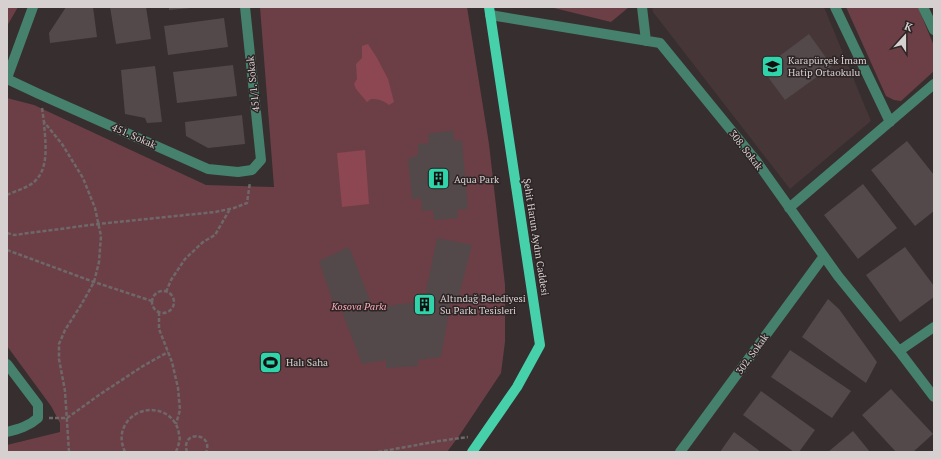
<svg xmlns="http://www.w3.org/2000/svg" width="941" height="459" font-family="'PT Serif',serif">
  <rect width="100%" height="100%" fill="#372e2f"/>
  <path fill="#463637" d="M 652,7 L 824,7 L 871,121 L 790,189 L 653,12 Z"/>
  <path fill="#6c3f46" d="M 7,7 L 18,7 L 7,26 Z
    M 260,7 L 467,7 L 489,144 L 505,285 L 505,342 L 501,373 L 459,436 L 447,452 L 7,452 L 7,445 L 60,432 L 60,423 L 51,406 L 7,346 L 7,98 L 34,105 L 206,185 L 274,187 Z
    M 550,7 L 629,7 L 611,22 Z
    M 846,7 L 918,7 L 934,46 L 934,71 L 901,101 L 894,100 L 886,96 Z"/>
  <path fill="#8c4753" d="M 368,44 L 377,58 L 388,79 L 394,102 L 389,105 C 383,100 378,99 371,99 L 367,102 L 356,89 L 354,84 L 357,79 L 356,64 L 362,58 L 362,46 Z
    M 365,150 L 369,204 L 342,207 L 337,153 Z"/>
  <path fill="#53494a" d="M 66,7 L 93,7 L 97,37 L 50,43 L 49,33 Z
    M 110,7 L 146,7 L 151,39 L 116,44 Z
    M 169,7 L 191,7 L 191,8 L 169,10 Z
    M 224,18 L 228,47 L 168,55 L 164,26 Z
    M 809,34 L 832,66 L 785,100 L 762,69 Z
    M 233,65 L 237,96 L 177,103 L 173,72 Z
    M 155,66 L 162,122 L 147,123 L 145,118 L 125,114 L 121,70 Z
    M 242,115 L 245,144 L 208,148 L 186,136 L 185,122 Z
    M 453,130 L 454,141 L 462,140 L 468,209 L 457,210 L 458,218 L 434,220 L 433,210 L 422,211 L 421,198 L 412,199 L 408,159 L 418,155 L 418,144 L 429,143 L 428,134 Z
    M 907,141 L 934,175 L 934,211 L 915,226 L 871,170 Z
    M 863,184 L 897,228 L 858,259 L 824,215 Z
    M 437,238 L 472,245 L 458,300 L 451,301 L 441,357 L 418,360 L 418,366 L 386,368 L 386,360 L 362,364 L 341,309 L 336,311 L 319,261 L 349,247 L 373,308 L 424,301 Z
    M 905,247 L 934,286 L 934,297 L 900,322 L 866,275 Z
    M 828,299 L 839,309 L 877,362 L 866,383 L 802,337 Z
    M 790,350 L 851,391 L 832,418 L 771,377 Z
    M 891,389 L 933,434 L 913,452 L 896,452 L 862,415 Z
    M 761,391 L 815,430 L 799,452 L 794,452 L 743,415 Z
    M 853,431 L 870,452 L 828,452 Z
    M 734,432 L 761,452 L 720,452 Z"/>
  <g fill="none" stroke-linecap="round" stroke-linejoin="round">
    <path stroke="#6f6768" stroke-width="2.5" stroke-dasharray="4 2" stroke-linecap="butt" d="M 42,108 L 44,122 L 62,144 L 83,178 L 95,208 L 101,236 L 99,262 L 94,282 L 81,305 L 65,330 L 59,344 L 59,359 L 65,391 L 69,452
      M 7,195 C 15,191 28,188 35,181 C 50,167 45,140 44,122
      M 7,233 L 14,235 L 98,224 L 215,212 L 234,208 L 247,203 L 250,182
      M 7,250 L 94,282 L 152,301
      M152 302a11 11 0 1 1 22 0a11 11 0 1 1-22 0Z
      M 166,292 L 171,280 L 185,259 L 203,242 L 215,235 L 230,209
      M 159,312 L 159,329 L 172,362 L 178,388 L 180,410 L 176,424
      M 49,418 L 67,418 L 99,395 L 143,366 L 168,352
      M 125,452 C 121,443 120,434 125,425 C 138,402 175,406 179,434 C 181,440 178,446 176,452
      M 187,452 C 180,430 214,432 206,452
      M 378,452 L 439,441 L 468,437"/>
    <path stroke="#46816e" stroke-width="10" d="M 642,7 L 646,41
      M 835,7 L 890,122
      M 923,7 L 934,30
      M 490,15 L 660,43 L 757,162 L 838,276 L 899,351 L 934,397
      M 7,78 L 33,7
      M 7,79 L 39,94 L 208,169 L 238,172 L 252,170 L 261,160 L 245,7
      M 789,208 L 934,84
      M 899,351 L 934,327
      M 7,364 L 38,405 L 38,418 C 29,426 19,429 7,432
      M 680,452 L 824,256"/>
    <path stroke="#47d1aa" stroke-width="10" d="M 472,452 L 517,387 L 540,345 L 489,7"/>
  </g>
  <defs>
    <symbol id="school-square" viewBox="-11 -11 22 22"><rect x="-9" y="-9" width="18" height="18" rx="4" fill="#2fd4aa" stroke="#2d2425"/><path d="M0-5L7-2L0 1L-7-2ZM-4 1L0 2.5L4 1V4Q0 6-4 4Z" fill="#111"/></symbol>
    <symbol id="building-square" viewBox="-11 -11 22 22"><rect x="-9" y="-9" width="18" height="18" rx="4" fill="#2fd4aa" stroke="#2d2425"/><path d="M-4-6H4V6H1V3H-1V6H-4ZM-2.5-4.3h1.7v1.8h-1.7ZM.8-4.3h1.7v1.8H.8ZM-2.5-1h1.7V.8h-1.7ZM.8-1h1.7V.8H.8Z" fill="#111"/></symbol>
    <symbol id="stadium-square" viewBox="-11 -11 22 22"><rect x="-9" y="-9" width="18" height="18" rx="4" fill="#2fd4aa" stroke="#2d2425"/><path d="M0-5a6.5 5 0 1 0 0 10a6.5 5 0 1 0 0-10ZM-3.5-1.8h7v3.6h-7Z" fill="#111"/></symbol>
  </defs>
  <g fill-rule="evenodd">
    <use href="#school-square" x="760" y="54" width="25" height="25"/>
    <use href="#building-square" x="426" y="166" width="25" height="25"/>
    <use href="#building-square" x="412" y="292" width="25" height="25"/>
    <use href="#stadium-square" x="258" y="350" width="25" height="25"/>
  </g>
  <g text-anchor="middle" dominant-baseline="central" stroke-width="3" stroke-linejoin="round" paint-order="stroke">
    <g font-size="10" fill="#d6d0d0" stroke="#2d2425" text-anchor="start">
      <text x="788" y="60">Karapürçek İmam<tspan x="788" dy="12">Hatip Ortaokulu</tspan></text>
      <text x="454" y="179">Aqua Park</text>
      <text x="440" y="298">Altındağ Belediyesi<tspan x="440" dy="12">Su Parkı Tesisleri</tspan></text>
      <text x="286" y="362">Halı Saha</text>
    </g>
    <g font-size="10" fill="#d6d0d0" stroke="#2d2425">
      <text transform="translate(253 84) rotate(-96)">451/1. Sokak</text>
      <text transform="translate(134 136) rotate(24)">451. Sokak</text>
      <text transform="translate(746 150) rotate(52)">308. Sokak</text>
      <text transform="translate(536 237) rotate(81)">Şehit Harun Aydın Caddesi</text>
      <text transform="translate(752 354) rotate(-54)">302. Sokak</text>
    </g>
    <g font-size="10" font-style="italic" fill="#fca9b5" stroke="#2d2425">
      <text x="359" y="306">Kosova Parkı</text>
    </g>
  </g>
  <rect width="941" height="459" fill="none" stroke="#d6d0d0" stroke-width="16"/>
  <g transform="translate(905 36) rotate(21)" stroke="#2d2425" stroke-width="3" paint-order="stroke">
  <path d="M0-3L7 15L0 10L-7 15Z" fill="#d6d0d0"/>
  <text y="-6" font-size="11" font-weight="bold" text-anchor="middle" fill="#d6d0d0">K</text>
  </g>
</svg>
